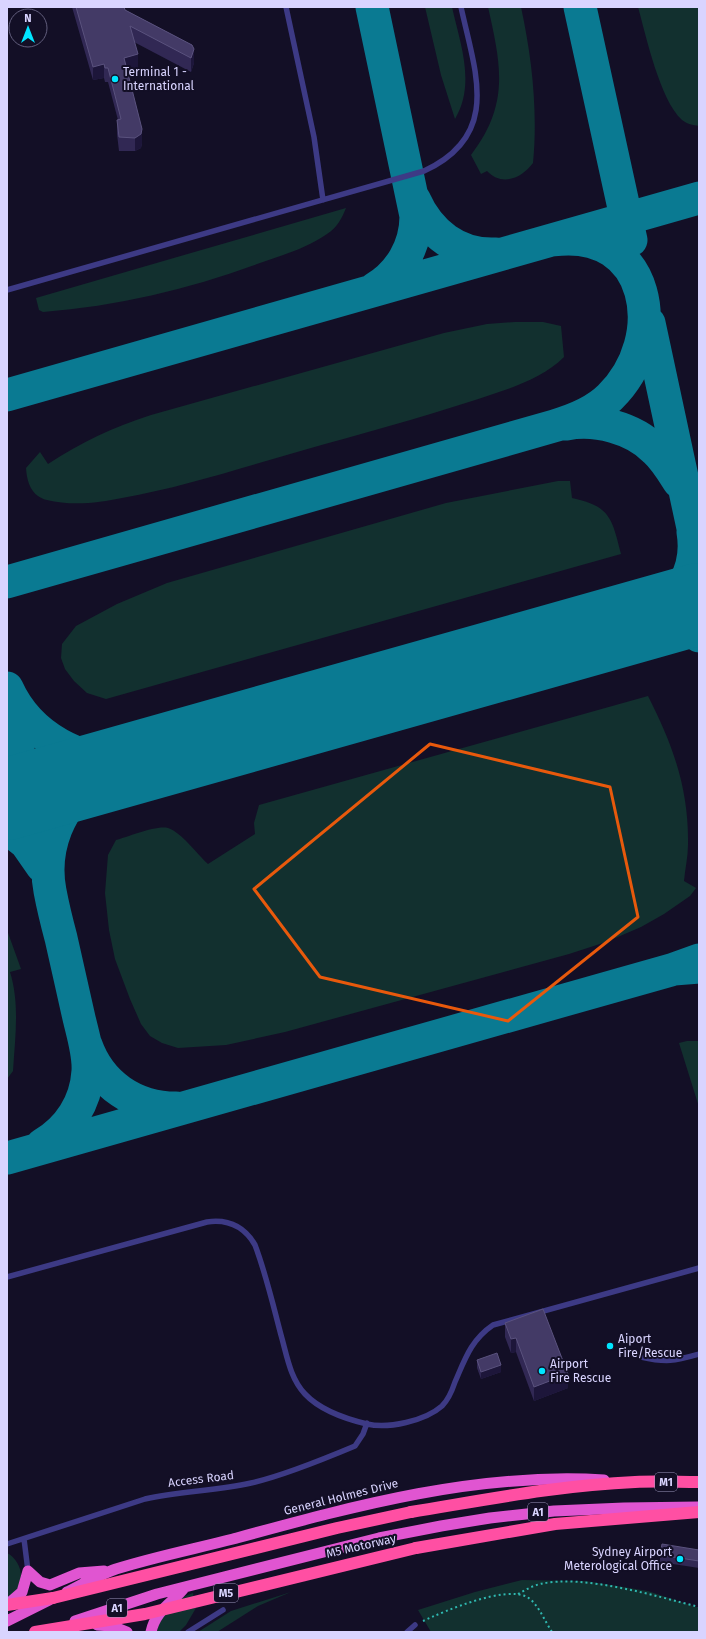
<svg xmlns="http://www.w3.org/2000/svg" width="706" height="1639" font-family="'Fira Sans',sans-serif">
  <rect width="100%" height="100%" fill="#130f26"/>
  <path fill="#12302f" d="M 425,7 L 452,7 C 460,43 476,84 455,119 L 441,75 Z
    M 488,7 L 521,7 C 532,58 538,111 533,163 C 522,178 502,187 487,171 L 481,174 L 471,155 C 510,104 501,65 488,7 Z
    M 638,7 L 699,7 L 699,126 C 693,125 687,124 682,120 C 660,100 646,36 638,7 Z
    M 346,208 C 342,218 337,228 327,234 C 307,248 283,255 260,263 C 190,289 118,306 43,312 L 39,310 L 36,298 Z
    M 515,322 L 543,322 L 561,326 L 564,357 C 540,381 504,390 472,401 C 417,419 360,434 304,450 C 244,467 184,487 122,498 C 99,503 71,506 47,500 C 31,496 27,482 26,468 L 40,452 L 48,464 C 82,442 113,427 151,415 L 444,333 L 487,324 Z
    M 558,481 L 570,481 L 572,498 C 610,506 612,518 621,554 L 106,699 L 87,693 L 74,681 L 65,669 L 61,658 L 62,644 L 76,626 L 117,604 L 167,583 L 446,503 Z
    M 648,696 C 673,745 689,789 688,845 C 688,857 685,869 684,881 L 696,888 L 690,896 L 664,914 L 641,927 L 606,942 L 569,954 L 285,1032 L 226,1045 L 178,1048 L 162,1043 L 150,1036 L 141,1024 L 130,999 L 115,959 L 109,930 L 105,893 L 108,855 L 116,840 C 128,837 156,825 168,828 C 181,832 197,854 208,864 L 255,834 L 254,823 L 259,805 Z
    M 7,930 L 21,969 L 10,972 C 20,1004 15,1038 13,1071 L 7,1079 Z
    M 687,1041 L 699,1041 L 699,1107 L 679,1043 Z
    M 7,1553 C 18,1558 25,1575 19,1586 C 17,1592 11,1596 7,1601 Z
    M 522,1580 L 586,1581 L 648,1591 L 699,1608 L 699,1632 L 431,1632 L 418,1610 L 475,1592 Z
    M 291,1592 L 258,1606 L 217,1632 L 198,1632 L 231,1611 Z
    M 193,1593 L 196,1608 L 186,1625 L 179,1632 L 157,1632 C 161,1612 174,1600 193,1593 Z"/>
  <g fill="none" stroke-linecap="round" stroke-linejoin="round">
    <path stroke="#0a7a92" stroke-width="33" d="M 372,7 L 416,216 C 416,246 400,274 374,289
      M 580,7 L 631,240
      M 414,199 C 429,233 458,256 496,254
      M 649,323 L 699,556
      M 7,395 L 699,198
      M 566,424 C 595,418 634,428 655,450 C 665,459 672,471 679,482
      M 7,582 L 554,426 C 575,420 595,412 610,397 C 670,338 651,227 553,240
      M 635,623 C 661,616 677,620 699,636
      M 542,646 L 647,617 C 681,601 699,568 693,532
      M 7,688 C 29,737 82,765 134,761
      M 10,715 L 44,865
      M 7,828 L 26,843 L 42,866
      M 699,960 L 674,969 L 699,967
      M 86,1045 C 100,1085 135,1108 176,1108
      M 42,1145 C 69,1129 86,1103 88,1071 C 89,1054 83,1035 79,1018 C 73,991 67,965 61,938 C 57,923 53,907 50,891 C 42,849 59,804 95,780 C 118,765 162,757 190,749
      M 7,1158 L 674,969"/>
    <path stroke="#0a7a92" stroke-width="82" d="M 7,799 L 699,604"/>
    <path stroke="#2fb8b0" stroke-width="2" stroke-dasharray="2 3" stroke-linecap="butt" d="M 518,1594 C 525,1590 532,1586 540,1584 C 583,1574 656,1596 699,1607
      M 423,1621 C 445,1611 505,1585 527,1597 C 538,1603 545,1622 552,1632"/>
    <path stroke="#3d3a85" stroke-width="5.5" d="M 286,7 L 314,137 L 323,200
      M 7,290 L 424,171 C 502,135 475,72 461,7
      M 7,1277 L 207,1222 C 228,1219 244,1226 255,1245 C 266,1274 273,1305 281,1335 C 287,1356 290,1378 305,1394 C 320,1410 346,1419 367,1424 C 388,1429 425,1421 442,1406 C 449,1399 452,1391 455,1382 C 465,1359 471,1340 493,1325 L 699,1268
      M 641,1357 C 667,1363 674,1361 699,1354
      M 24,1539 L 28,1571
      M 7,1544 L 145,1499 C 180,1491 216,1491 251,1483 C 283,1476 324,1459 355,1446 L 363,1434 L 367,1423
      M 188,1632 L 223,1610
      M 407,1632 L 415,1625"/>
    <path stroke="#e055d1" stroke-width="11" d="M 28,1571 L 40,1582 L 50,1585 L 79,1573 L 104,1571
      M 67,1592 C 83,1584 99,1575 116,1569 C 154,1557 194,1549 233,1539 C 354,1506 477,1472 604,1480
      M 7,1605 L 22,1592 L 28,1571
      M 7,1621 L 49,1600
      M 75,1621 L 157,1594 L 379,1538 L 441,1526 L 490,1518 L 554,1511 L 624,1508 L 698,1507
      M 97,1625 L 112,1626 L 127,1632
      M 151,1632 C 156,1609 172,1604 185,1587"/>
    <path stroke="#ff4fa3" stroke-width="12" d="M 411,1512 C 485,1500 560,1485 635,1482 C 656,1481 678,1482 699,1482
      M 416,1548 L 555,1524 L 699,1512
      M 7,1605 L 53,1598"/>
    <path stroke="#ff4fa3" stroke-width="12" d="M 53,1598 L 337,1528 L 411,1512
      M 35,1632 L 145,1614 L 416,1548"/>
  </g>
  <path fill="#312854" d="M 72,7 L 124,7 L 125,10 L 192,45 L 194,63 L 191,72 L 134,42 L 138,68 L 127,71 L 142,143 L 141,148 L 135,151 L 119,151 L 117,134 L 117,120 L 118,120 L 108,82 L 105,82 L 104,78 L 93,80 Z
    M 505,1323 L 568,1388 L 534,1401 L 516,1352 L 511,1353 L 505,1337 Z
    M 477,1360 L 501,1372 L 481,1379 L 477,1368 Z
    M 699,1550 L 699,1568 L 660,1562 L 660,1555 Z"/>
  <path fill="#1d163a" d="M 194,49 L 194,63 L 191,72 L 191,58 Z
    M 138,54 L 138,68 L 124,72 L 124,58 Z
    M 104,64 L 104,78 L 93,80 L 93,67 Z
    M 142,129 L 142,143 L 141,148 L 135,151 L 135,138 Z
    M 516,1338 L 516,1352 L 511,1353 L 511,1339 Z
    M 501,1365 L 501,1372 L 481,1379 L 481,1372 Z
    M 568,1374 L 568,1388 L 534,1401 L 534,1387 Z"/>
  <path fill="#433a66" stroke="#5a527e" d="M 76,7 L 124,7 L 125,10 L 192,45 L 194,49 L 191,58 L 130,26 L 138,54 L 124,58 L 142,129 L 141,134 L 135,138 L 119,137 L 117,120 L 121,119 L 108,68 L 105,68 L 104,64 L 93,67 Z
    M 543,1309 L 568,1374 L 534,1387 L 516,1338 L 511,1339 L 505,1323 Z
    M 497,1353 L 501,1365 L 481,1372 L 477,1360 Z
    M 662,1544 L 699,1550 L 699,1561 L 660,1555 Z"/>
  <path fill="none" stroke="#e8590c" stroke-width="3" stroke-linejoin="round" d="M 430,744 L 610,787 L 638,917 L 508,1021 L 320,977 L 254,889 Z"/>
  <g fill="#00e5ff" stroke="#130f26" stroke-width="1.5">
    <circle cx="115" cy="79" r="4"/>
    <circle cx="610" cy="1346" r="4"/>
    <circle cx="542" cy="1371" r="4"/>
    <circle cx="680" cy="1559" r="4"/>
  </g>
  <g text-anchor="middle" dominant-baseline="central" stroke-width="4" stroke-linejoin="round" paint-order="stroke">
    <g fill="#130f26" stroke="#9e99be" stroke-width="1">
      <rect x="655" y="1473" width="22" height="18" rx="3"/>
      <rect x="528" y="1503" width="20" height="18" rx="3"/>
      <rect x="214" y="1584" width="24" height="18" rx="3"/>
      <rect x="107" y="1599" width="20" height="18" rx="3"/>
    </g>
    <g font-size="11" font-weight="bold" fill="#d9d4ff">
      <text x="666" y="1482">M1</text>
      <text x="538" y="1512">A1</text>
      <text x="226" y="1593">M5</text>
      <text x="117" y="1608">A1</text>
    </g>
    <g font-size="12" fill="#d9d4ff" stroke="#130f26" text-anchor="start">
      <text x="123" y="72">Terminal 1 -<tspan x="123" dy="14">International</tspan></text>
      <text x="618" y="1339">Aiport<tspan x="618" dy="14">Fire/Rescue</tspan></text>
      <text x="550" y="1364">Airport<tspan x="550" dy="14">Fire Rescue</tspan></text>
      <text x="672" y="1552" text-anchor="end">Sydney Airport<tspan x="672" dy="14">Meterological Office</tspan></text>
    </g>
    <g font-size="12" fill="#d9d4ff" stroke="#130f26">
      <text transform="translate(201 1479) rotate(-7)">Access Road</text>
      <text transform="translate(341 1497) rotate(-14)">General Holmes Drive</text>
      <text transform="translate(361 1546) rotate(-13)">M5 Motorway</text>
    </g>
  </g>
  <rect width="706" height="1639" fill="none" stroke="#d9d4ff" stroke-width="16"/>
  <g transform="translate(28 28)"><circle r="19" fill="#130f26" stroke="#625e7d"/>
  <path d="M0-3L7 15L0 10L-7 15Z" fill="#00e5ff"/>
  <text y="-6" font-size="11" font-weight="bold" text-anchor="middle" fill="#d9d4ff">N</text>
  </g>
</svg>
